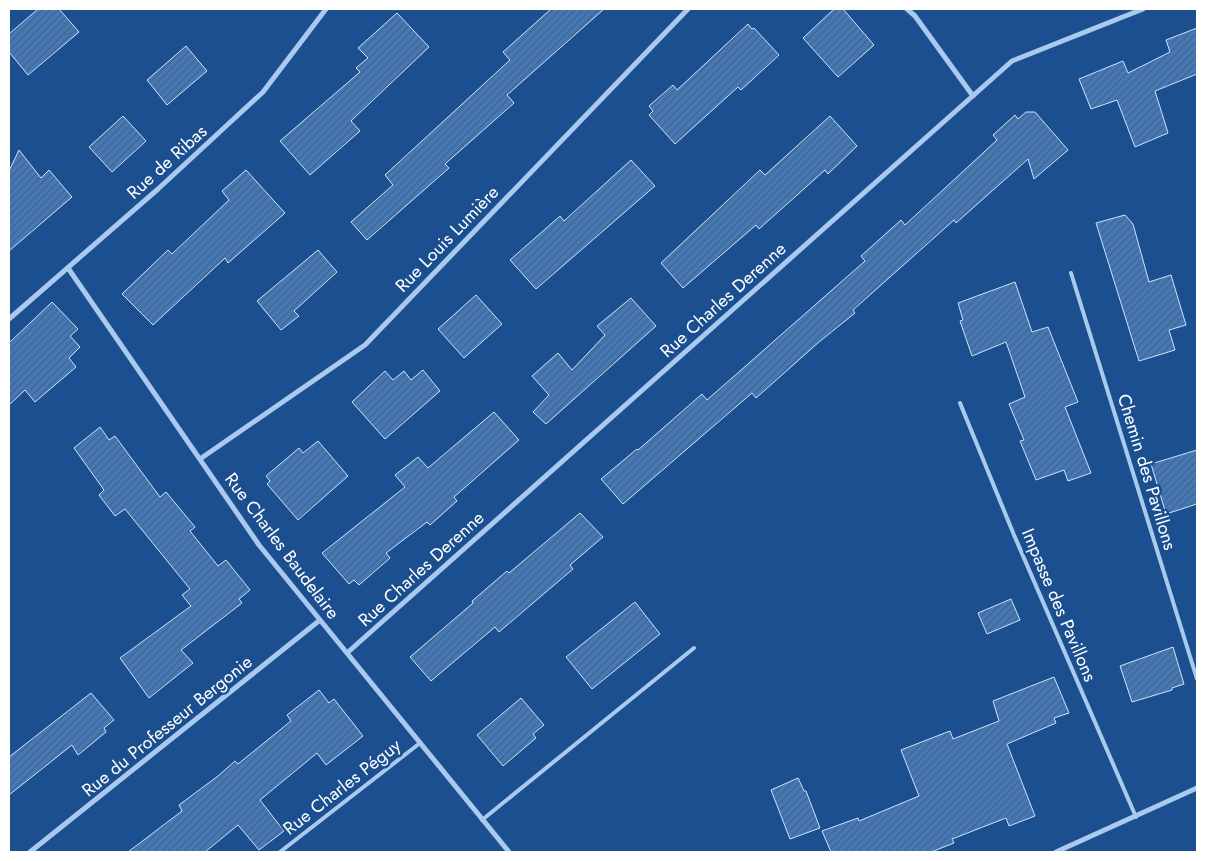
<svg xmlns="http://www.w3.org/2000/svg" width="1206" height="861" font-family="Jost,sans-serif">
  <defs>
    <pattern id="building-hatch" width="6" height="6" patternUnits="userSpaceOnUse" patternTransform="scale(1.25)"><rect width="6" height="6" fill="#4478b7"/><path d="M-1 1l2-2M0 6l6-6M5 7l2-2" fill="none" stroke="#486282"/></pattern>
  </defs>
  <rect width="100%" height="100%" fill="#1b4f8f"/>
  <path fill="url(#building-hatch)" stroke="#cfe3fa" d="M 38,9 L 59,9 L 79,32 L 28,75 L 9,52 L 9,34 Z
    M 551,9 L 604,9 L 507,95 L 514,103 L 445,164 L 449,168 L 367,240 L 351,222 L 393,185 L 385,175 L 510,60 L 503,52 Z
    M 834,9 L 843,9 L 874,45 L 838,77 L 803,38 Z
    M 397,13 L 429,47 L 351,121 L 360,131 L 310,175 L 280,141 L 360,72 L 356,68 L 368,58 L 358,48 Z
    M 748,24 L 752,29 L 754,28 L 779,55 L 741,90 L 738,87 L 675,144 L 649,115 L 653,111 L 649,106 L 673,85 L 677,90 Z
    M 1197,28 L 1197,74 L 1155,91 L 1168,133 L 1135,147 L 1117,100 L 1091,109 L 1079,79 L 1123,61 L 1128,73 L 1170,52 L 1166,40 Z
    M 186,46 L 207,71 L 167,105 L 147,80 Z
    M 1026,112 L 1035,112 L 1068,150 L 1034,179 L 1028,159 L 956,223 L 954,220 L 853,310 L 855,313 L 819,342 L 756,398 L 752,393 L 623,504 L 601,479 L 637,449 L 638,450 L 702,394 L 707,400 L 865,261 L 861,256 L 901,220 L 905,225 L 997,140 L 993,135 L 1015,115 L 1018,119 Z
    M 123,116 L 146,141 L 112,172 L 89,147 Z
    M 830,116 L 857,146 L 828,174 L 825,170 L 759,229 L 756,225 L 683,288 L 661,263 L 760,170 L 765,175 Z
    M 19,150 L 41,178 L 49,170 L 72,197 L 9,251 L 9,171 Z
    M 631,160 L 655,186 L 536,289 L 510,260 L 560,216 L 564,221 Z
    M 246,170 L 285,213 L 228,263 L 225,258 L 153,325 L 122,294 L 168,250 L 172,254 L 229,200 L 222,191 Z
    M 1125,215 L 1133,224 L 1149,282 L 1171,275 L 1186,325 L 1169,330 L 1175,350 L 1139,361 L 1096,223 Z
    M 318,250 L 337,272 L 294,311 L 299,316 L 281,330 L 257,301 Z
    M 1015,282 L 1032,332 L 1048,327 L 1078,402 L 1065,407 L 1091,473 L 1068,481 L 1064,470 L 1036,480 L 1020,441 L 1024,440 L 1009,404 L 1025,397 L 1006,342 L 972,356 L 960,321 L 963,320 L 958,303 Z
    M 476,295 L 502,324 L 464,358 L 438,329 Z
    M 631,298 L 656,326 L 546,424 L 533,412 L 549,395 L 532,376 L 558,353 L 572,370 L 605,335 L 597,326 Z
    M 52,302 L 78,329 L 70,336 L 80,347 L 69,358 L 76,367 L 35,402 L 25,390 L 9,405 L 9,343 Z
    M 423,370 L 440,391 L 385,439 L 352,402 L 385,371 L 393,380 L 404,371 L 411,380 Z
    M 494,412 L 519,440 L 454,497 L 457,501 L 430,525 L 427,522 L 386,553 L 390,558 L 359,585 L 354,580 L 349,584 L 322,553 L 405,487 L 395,475 L 418,457 L 428,468 Z
    M 100,427 L 109,440 L 115,436 L 160,497 L 166,492 L 195,527 L 190,531 L 218,566 L 226,560 L 250,590 L 239,599 L 242,603 L 181,650 L 193,663 L 149,698 L 120,658 L 191,606 L 182,595 L 190,589 L 125,509 L 115,516 L 99,495 L 104,490 L 74,448 Z
    M 318,441 L 348,476 L 298,520 L 267,484 L 270,481 L 266,476 L 299,448 L 303,453 Z
    M 1197,450 L 1197,504 L 1166,514 L 1151,464 Z
    M 580,513 L 603,537 L 570,565 L 573,569 L 499,632 L 495,627 L 431,681 L 410,657 L 473,603 L 472,601 L 507,571 L 509,573 Z
    M 1011,599 L 1020,620 L 987,634 L 978,613 Z
    M 635,602 L 660,634 L 592,689 L 566,657 Z
    M 1173,647 L 1184,684 L 1172,688 L 1172,690 L 1132,702 L 1120,666 Z
    M 1054,677 L 1069,713 L 1054,718 L 1056,723 L 1007,744 L 1035,816 L 1009,826 L 1006,818 L 952,839 L 954,843 L 931,852 L 831,852 L 822,831 L 858,818 L 859,821 L 919,796 L 901,750 L 950,731 L 953,739 L 999,721 L 993,701 Z
    M 319,690 L 329,703 L 334,699 L 363,736 L 326,765 L 317,753 L 260,800 L 284,831 L 259,850 L 238,825 L 205,852 L 128,852 L 182,811 L 179,805 L 218,776 L 235,761 L 238,764 L 291,721 L 287,715 Z
    M 91,693 L 114,720 L 104,728 L 106,732 L 78,755 L 72,745 L 9,795 L 9,757 Z
    M 521,698 L 544,725 L 533,734 L 536,738 L 503,766 L 477,735 Z
    M 798,778 L 804,791 L 806,791 L 820,828 L 790,839 L 771,790 Z"/>
  <g fill="none" stroke-linecap="round" stroke-linejoin="round">
    <path stroke="#a9c9ee" stroke-width="4" d="M 1071,273 L 1197,679
      M 960,403 L 1014,535 L 1136,817
      M 482,820 L 694,648
      M 280,852 L 420,743"/>
    <path stroke="#a9c9ee" stroke-width="5" d="M 907,9 L 915,16 L 973,96
      M 68,268 L 259,545 L 509,852
      M 9,319 L 158,189 L 263,92 L 326,9
      M 200,459 L 365,345 L 688,9
      M 347,653 L 1012,61 L 1143,9
      M 30,852 L 320,620
      M 1056,852 L 1197,788"/>
  </g>
  <g text-anchor="middle" dominant-baseline="central" stroke-width="5" stroke-linejoin="round" paint-order="stroke">
    <g font-size="18" fill="#fff" stroke="#1b4f8f">
      <text transform="translate(167 162) rotate(-42)">Rue de Ribas</text>
      <text transform="translate(447 239) rotate(-46)">Rue Louis Lumière</text>
      <text transform="translate(723 300) rotate(-42)">Rue Charles Derenne</text>
      <text transform="translate(1147 472) rotate(73)">Chemin des Pavillons</text>
      <text transform="translate(282 546) rotate(53)">Rue Charles Baudelaire</text>
      <text transform="translate(421 569) rotate(-42)">Rue Charles Derenne</text>
      <text transform="translate(1059 605) rotate(67)">Impasse des Pavillons</text>
      <text transform="translate(167 726) rotate(-39)">Rue du Professeur Bergonie</text>
      <text transform="translate(342 787) rotate(-38)">Rue Charles Péguy</text>
    </g>
  </g>
  <rect width="1206" height="861" fill="none" stroke="#ffffff" stroke-width="20"/>
</svg>
